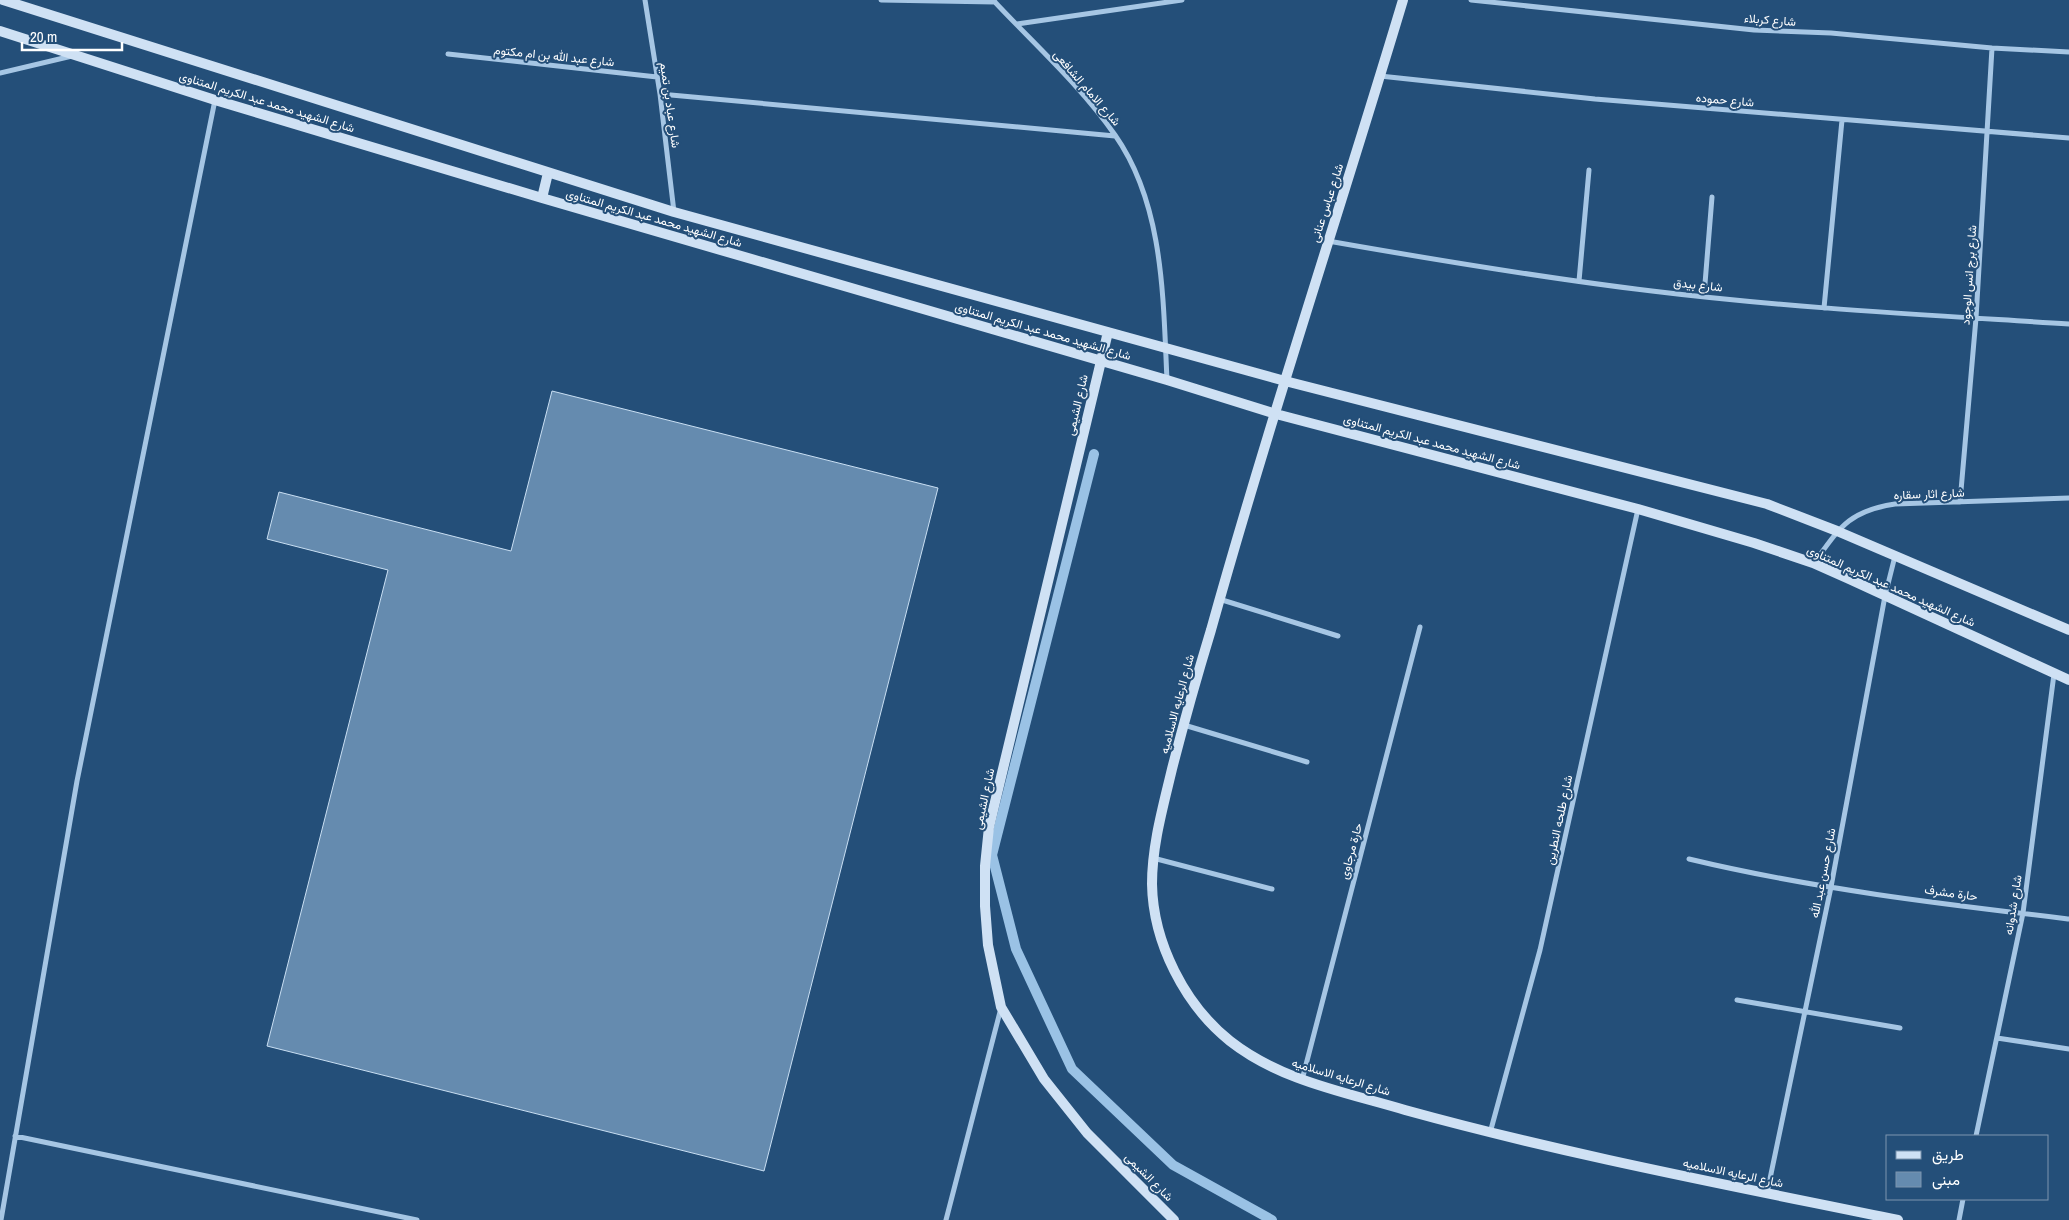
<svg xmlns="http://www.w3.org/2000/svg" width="2069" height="1220" font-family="'Archivo Narrow',Vazirmatn,sans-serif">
  <rect width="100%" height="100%" fill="#244f79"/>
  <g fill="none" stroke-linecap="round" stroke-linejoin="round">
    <path stroke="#9ac2e5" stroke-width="10" d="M 1094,454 L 992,855 L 1016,949 L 1072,1069 L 1173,1165 L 1272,1220"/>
  </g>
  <path fill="#658baf" stroke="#c9dff3" d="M 552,391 L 938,488 L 764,1171 L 267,1046 L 388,570 L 267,539 L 279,492 L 511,551 Z"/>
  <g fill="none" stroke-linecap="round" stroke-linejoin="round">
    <path stroke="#a6c6e4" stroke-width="5" d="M 645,0 L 660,94 L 674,212
      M 881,0 L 995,2
      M 993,0 C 1034,44 1080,85 1115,135 C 1164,205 1163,298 1167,380
      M 1471,0 L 1754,30 L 1831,33 L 1992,48 L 2069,52
      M 1017,24 L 1182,0
      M 448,54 L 657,77
      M 0,73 L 72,56
      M 1380,76 L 1595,99 L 2069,138
      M 660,94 L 1115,136
      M 1328,241 C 1436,260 1543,278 1652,291 C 1790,308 1930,315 2069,324
      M 1579,281 L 1589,170
      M 1704,296 L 1712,197
      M 1824,308 L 1842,120
      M 1960,502 L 1976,318 L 1992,48
      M 1814,563 C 1840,527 1849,511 1895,504 L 2069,498
      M 1219,599 L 1338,636
      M 1184,725 L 1307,762
      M 1153,858 L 1272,889
      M 1689,859 C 1814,889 1942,904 2069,919
      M 1737,1000 L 1900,1028
      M 1997,1038 L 2069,1049
      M 1302,1080 L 1420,627
      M 1490,1133 L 1540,950 L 1638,509
      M 15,1136 L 417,1220
      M 1976,1136 L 2023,913 L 2054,674
      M 1767,1193 L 1831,887 L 1885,596 L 1895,556
      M 1,1220 L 77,781 L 215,100
      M 946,1220 L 1001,1008
      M 1959,1220 L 1963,1199"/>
    <path stroke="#cfe1f4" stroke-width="10" d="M 3,0 L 674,212 L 1285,381 L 1767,504 L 1837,531 L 2069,630
      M 1403,0 C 1340,210 1270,419 1211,630 C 1197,676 1184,722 1172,769 C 1163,807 1152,845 1152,884 C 1153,943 1185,1005 1230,1041 C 1281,1081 1345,1092 1405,1110 C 1568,1155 1733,1186 1898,1220
      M 0,31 L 215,100 L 542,198 L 1167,380 L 1276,414 L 1638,509 L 1754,543 L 1813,563 L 1849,579 L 2069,680
      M 542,198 L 548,173
      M 1108,332 L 989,827 L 985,866 L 985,906 L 988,945 L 1001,1007 L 1044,1079 L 1087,1133 L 1174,1220"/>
  </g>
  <g text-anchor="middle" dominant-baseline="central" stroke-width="4" stroke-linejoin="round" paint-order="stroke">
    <g font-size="12" fill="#fff" stroke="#244f79">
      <text transform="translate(1770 20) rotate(4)">شارع كربلاء</text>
      <text transform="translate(554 56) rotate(6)">شارع عبد الله بن ام مكتوم</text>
      <text transform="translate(1087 88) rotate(49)">شارع الامام الشافعى</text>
      <text transform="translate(1725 100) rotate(5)">شارع حموده</text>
      <text transform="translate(267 102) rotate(17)">شارع الشهيد محمد عبد الكريم المتناوى</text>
      <text transform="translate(670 105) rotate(82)">شارع عباد بن تميم</text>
      <text transform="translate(1327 203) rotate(-72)">شارع عباس عنانى</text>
      <text transform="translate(654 218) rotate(16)">شارع الشهيد محمد عبد الكريم المتناوى</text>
      <text transform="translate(1969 275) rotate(-86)">شارع برج انس الوجود</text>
      <text transform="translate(1698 285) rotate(6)">شارع بيدق</text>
      <text transform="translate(1043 331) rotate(16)">شارع الشهيد محمد عبد الكريم المتناوى</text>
      <text transform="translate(1077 405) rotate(-77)">شارع الشيمى</text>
      <text transform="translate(1432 442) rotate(15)">شارع الشهيد محمد عبد الكريم المتناوى</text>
      <text transform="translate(1929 494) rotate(-2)">شارع اثار سقاره</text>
      <text transform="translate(1891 586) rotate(24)">شارع الشهيد محمد عبد الكريم المتناوى</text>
      <text transform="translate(1177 704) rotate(-75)">شارع الرعايه الاسلاميه</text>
      <text transform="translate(984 799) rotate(-78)">شارع الشيمى</text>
      <text transform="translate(1559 820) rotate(-78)">شارع طلحه النطرين</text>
      <text transform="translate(1351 851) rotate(-75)">حارة مرجاوى</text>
      <text transform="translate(1823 873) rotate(-79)">شارع حسن عبد الله</text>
      <text transform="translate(1951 893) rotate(8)">حارة مشرف</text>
      <text transform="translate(2013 905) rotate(-81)">شارع شدوانه</text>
      <text transform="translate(1341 1077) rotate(17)">شارع الرعايه الاسلاميه</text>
      <text transform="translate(1733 1173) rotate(12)">شارع الرعايه الاسلاميه</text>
      <text transform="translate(1149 1177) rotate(45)">شارع الشيمى</text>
    </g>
  </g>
  <rect x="1886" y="1135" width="162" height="65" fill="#244f79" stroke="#7c95af"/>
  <rect x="1896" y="1151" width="25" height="8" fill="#cfe1f4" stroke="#7c95af"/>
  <text x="1932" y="1160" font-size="15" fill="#ffffff">طريق</text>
  <rect x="1896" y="1172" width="25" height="15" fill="#658baf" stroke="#7c95af"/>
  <text x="1932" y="1185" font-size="15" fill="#ffffff">مبنى</text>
  <path d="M22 42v8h100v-8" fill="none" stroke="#ffffff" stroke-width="2.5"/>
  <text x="30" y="42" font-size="15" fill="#ffffff" stroke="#244f79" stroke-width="4" paint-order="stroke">20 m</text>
</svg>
